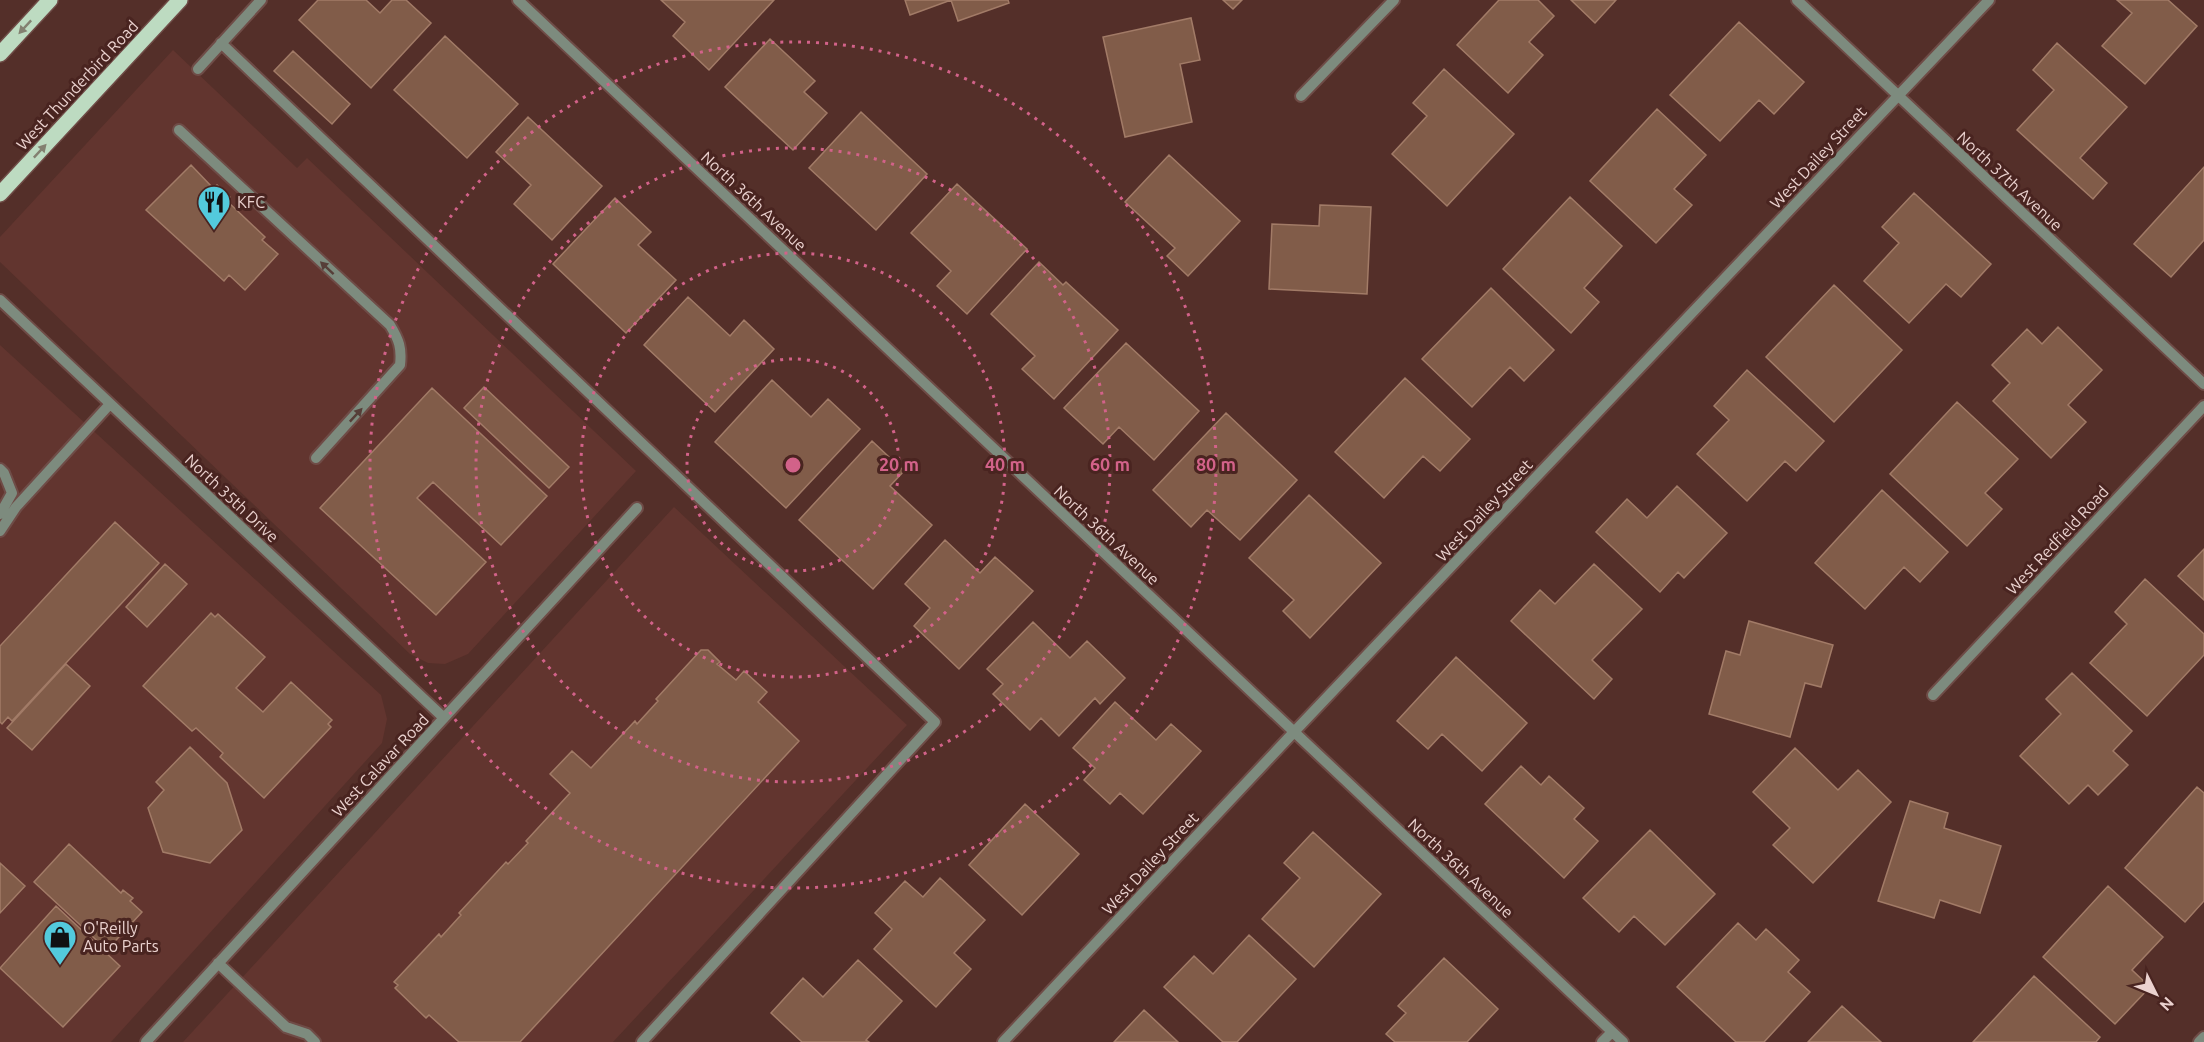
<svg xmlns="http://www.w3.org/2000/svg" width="2204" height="1042" font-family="Ubuntu,sans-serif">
  <rect width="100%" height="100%" fill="#542f29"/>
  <path fill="#62352f" d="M 173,50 L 297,168 L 307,158 L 636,471 L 468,654 L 445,664 L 428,663 L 410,654 L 0,262 L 0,237 Z
    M 0,345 L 381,695 L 387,719 L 382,743 L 111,1042 L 0,1042 Z
    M 674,507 L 907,725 L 613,1042 L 183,1042 Z"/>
  <path fill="#815c49" stroke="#a27b67" stroke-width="1.5" d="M 318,0 L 366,0 L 380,13 L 392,0 L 406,0 L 431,23 L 371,88 L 299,20 Z
    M 661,0 L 774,0 L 709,70 L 673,36 L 685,22 Z
    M 905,0 L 1008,0 L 1009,3 L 958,21 L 951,0 L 910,15 Z
    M 1223,0 L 1242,0 L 1233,9 Z
    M 1499,0 L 1538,0 L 1554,16 L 1529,42 L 1543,55 L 1508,93 L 1457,45 Z
    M 1571,0 L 1616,0 L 1595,23 Z
    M 2117,0 L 2168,0 L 2197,26 L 2145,84 L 2102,46 L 2132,13 Z
    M 1191,18 L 1200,60 L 1180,64 L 1192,122 L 1125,137 L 1103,37 Z
    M 1739,22 L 1804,82 L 1774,114 L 1759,100 L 1720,141 L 1670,95 Z
    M 445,36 L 518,104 L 467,158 L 394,90 Z
    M 770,39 L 815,81 L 804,92 L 827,113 L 793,150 L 725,87 Z
    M 2057,43 L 2127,107 L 2080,158 L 2107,183 L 2093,199 L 2017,130 L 2054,90 L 2033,70 Z
    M 293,51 L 350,104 L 332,124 L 274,71 Z
    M 1444,69 L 1514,134 L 1447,206 L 1392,154 L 1427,116 L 1413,103 Z
    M 1657,109 L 1706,155 L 1674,189 L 1692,205 L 1656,243 L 1590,181 Z
    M 861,112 L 927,174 L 876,230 L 809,168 Z
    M 528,117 L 602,186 L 552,240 L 514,204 L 531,185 L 496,152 Z
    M 1169,155 L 1240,221 L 1188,276 L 1167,256 L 1175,248 L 1125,202 Z
    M 191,165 L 213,188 L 217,185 L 230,197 L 227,201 L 265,237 L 262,240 L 278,254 L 245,290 L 229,275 L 224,281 L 146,210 Z
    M 2204,167 L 2204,240 L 2171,277 L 2134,244 Z
    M 957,184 L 1027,249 L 967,314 L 937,286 L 951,271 L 911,233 Z
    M 1914,193 L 1991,264 L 1961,297 L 1946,284 L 1909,323 L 1864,281 L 1899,243 L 1882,227 Z
    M 1570,197 L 1622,246 L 1584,288 L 1599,302 L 1571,333 L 1503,269 Z
    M 615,198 L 651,232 L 638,245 L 676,280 L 626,333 L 553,264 Z
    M 1320,205 L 1371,207 L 1367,294 L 1269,289 L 1272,224 L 1319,226 Z
    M 1039,262 L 1063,285 L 1066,282 L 1118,330 L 1054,399 L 1022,369 L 1035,356 L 991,314 Z
    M 1834,285 L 1902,350 L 1834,422 L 1766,357 Z
    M 1491,288 L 1554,350 L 1524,381 L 1510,367 L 1472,407 L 1422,359 Z
    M 688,297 L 730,336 L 744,320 L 774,349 L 715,412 L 644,345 Z
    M 2058,327 L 2102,370 L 2068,405 L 2086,422 L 2051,458 L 1993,401 L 2010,383 L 1992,365 L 2027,329 L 2042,344 Z
    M 1126,343 L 1199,411 L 1154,460 L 1119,427 L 1103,444 L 1064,408 Z
    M 1747,370 L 1824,441 L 1796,471 L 1785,461 L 1747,501 L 1697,454 L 1729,420 L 1714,406 Z
    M 1405,378 L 1470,439 L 1440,471 L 1423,456 L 1384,498 L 1335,452 Z
    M 772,380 L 811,417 L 828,399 L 860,429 L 786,508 L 715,442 Z
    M 484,387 L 569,467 L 549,488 L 464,408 Z
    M 432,388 L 547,496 L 501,545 L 433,482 L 417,498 L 486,562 L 436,615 L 320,508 Z
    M 1957,402 L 2018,459 L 1985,493 L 2002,509 L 1967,546 L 1890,474 Z
    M 1226,413 L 1297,480 L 1240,540 L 1207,510 L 1191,527 L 1153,490 Z
    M 872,441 L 904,471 L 890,486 L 932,525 L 873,589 L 799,520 Z
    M 1677,486 L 1727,533 L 1684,578 L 1678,572 L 1660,592 L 1596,532 L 1627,499 L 1647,518 Z
    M 1882,490 L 1948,552 L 1920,582 L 1904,567 L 1865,609 L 1815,563 Z
    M 1309,495 L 1381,563 L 1310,638 L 1283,611 L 1294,600 L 1249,558 Z
    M 115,522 L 159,563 L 12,721 L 8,717 L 2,724 L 0,722 L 0,646 Z
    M 945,540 L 980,573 L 995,557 L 1033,591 L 959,669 L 914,626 L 930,608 L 905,584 Z
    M 2204,549 L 2204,600 L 2178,576 Z
    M 165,564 L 187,584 L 147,627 L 126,607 Z
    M 1594,564 L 1642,609 L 1592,660 L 1612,679 L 1594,699 L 1511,621 L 1540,590 L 1555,604 Z
    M 2145,579 L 2204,634 L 2204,655 L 2147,716 L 2090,663 L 2127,624 L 2115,612 Z
    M 211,613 L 215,617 L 218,614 L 265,657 L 236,688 L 263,712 L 291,682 L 332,720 L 328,724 L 331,727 L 264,798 L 220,757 L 223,753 L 196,728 L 192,731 L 143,686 Z
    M 1749,621 L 1833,645 L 1821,687 L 1805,683 L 1790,737 L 1709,714 L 1726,651 L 1740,655 Z
    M 1033,622 L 1070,658 L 1087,641 L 1125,678 L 1100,704 L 1095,698 L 1059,736 L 1041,718 L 1030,730 L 993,694 L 1003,684 L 987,669 Z
    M 701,650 L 708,650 L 720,662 L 717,664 L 736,680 L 744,671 L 767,692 L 758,702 L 799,741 L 520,1042 L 459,1042 L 429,1015 L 426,1018 L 395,988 L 398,985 L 394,982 L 439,934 L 441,937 L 461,915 L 459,913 L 506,862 L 508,864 L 528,843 L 526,841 L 570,793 L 550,774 L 572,751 L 591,768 L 635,721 L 637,724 L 658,701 L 656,699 Z
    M 1456,657 L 1527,723 L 1482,771 L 1442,734 L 1428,749 L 1397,721 Z
    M 66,664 L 90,686 L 32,750 L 7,728 Z
    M 2072,673 L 2132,731 L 2113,751 L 2128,765 L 2098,795 L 2088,785 L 2069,804 L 2020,756 L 2061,714 L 2046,699 Z
    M 1115,702 L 1156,740 L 1171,724 L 1201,751 L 1143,814 L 1120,793 L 1110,804 L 1084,780 L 1095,768 L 1073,748 Z
    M 190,747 L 227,783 L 242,830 L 210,863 L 163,852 L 148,808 L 164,790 L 156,782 Z
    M 1795,748 L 1838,790 L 1858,770 L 1891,802 L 1813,883 L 1773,845 L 1790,828 L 1753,792 Z
    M 1521,766 L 1541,785 L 1549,776 L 1584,808 L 1574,819 L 1598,841 L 1564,878 L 1485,804 Z
    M 2197,787 L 2204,793 L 2204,901 L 2185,922 L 2125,868 Z
    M 1910,801 L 1948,813 L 1944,828 L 2001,846 L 1980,913 L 1940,900 L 1934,918 L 1878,901 Z
    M 1025,804 L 1079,854 L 1022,915 L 969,865 Z
    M 1650,830 L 1715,894 L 1665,945 L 1634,916 L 1619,932 L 1583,898 Z
    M 1313,832 L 1381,894 L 1314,967 L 1262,919 L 1300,878 L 1284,863 Z
    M 69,844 L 121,893 L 123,890 L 133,898 L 130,901 L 142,912 L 107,950 L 34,882 Z
    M 0,863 L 25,886 L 0,913 Z
    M 940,878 L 985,920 L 954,953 L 971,969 L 936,1007 L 874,949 L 892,929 L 875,913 L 905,881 L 923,897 Z
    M 2108,886 L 2163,937 L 2132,970 L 2150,987 L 2115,1024 L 2043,957 Z
    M 56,906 L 120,966 L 63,1027 L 0,968 Z
    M 1738,923 L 1756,940 L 1766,929 L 1799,960 L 1788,972 L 1810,992 L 1764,1042 L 1736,1042 L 1677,987 Z
    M 1249,935 L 1296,979 L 1237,1042 L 1223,1042 L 1164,987 L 1194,956 L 1213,974 Z
    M 1444,958 L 1498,1009 L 1467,1042 L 1395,1042 L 1386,1034 L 1406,1013 L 1398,1006 Z
    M 858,960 L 902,1001 L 866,1040 L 869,1042 L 802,1042 L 771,1013 L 803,978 L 823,997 Z
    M 2034,976 L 2100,1037 L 2096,1042 L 1973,1042 Z
    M 1842,1006 L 1881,1042 L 1808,1042 Z
    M 1144,1010 L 1178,1042 L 1114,1042 Z"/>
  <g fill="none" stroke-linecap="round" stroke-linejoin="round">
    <defs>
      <path id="minor" d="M 518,0 L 1623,1042
        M 1797,0 L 2204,384
        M 221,43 L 935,722 L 642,1042
        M 198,69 L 261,0
        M 1301,96 L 1394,0
        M 179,130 L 390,325 C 399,340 402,348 400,365 L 316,458
        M 0,300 L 444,718
        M 0,469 L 4,473 L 12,493 L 0,514
        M 0,531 L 16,507 L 110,404
        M 1933,695 L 2204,406
        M 218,963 L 286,1027 L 307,1034 L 315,1042
        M 146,1042 L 637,508
        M 1003,1042 L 1294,732 L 1989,0
        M 1602,1042 L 1612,1032
        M 2199,1042 L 2204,1037"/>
      <path id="major" d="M 0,54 L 50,0
        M 0,194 L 180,0"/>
    </defs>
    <use href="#minor" stroke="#6f4c47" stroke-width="14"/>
    <use href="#major" stroke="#6f4c47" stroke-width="18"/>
    <use href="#minor" stroke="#7d8b7e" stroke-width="10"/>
    <use href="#major" stroke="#bddbc1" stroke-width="15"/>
  </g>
  <defs><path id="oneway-solid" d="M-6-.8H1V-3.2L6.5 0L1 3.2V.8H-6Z" transform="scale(1.5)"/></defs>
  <g fill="#838070">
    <use href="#oneway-solid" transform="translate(25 27) rotate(133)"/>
    <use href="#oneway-solid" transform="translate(40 151) rotate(-47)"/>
  </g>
  <g fill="#563e38">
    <use href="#oneway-solid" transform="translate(327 268) rotate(-137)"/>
    <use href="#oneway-solid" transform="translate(356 415) rotate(-47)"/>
  </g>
  <g fill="none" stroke="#d26289" stroke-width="3" stroke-dasharray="3 6">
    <circle cx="793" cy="465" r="106"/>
    <circle cx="793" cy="465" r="212"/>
    <circle cx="793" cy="465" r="317"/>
    <circle cx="793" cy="465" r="423"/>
  </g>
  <defs>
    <symbol id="restaurant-pin" viewBox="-11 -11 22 30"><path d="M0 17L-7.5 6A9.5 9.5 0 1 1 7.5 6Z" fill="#53cadc" stroke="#492420"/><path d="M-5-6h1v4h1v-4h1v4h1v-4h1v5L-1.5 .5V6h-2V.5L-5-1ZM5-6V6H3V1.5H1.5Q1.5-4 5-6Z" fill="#111"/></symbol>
    <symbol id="shop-pin" viewBox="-11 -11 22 30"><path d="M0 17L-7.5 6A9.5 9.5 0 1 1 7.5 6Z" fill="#53cadc" stroke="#492420"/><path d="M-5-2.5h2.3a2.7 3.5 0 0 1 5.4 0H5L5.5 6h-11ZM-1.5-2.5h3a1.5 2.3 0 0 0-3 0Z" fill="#111"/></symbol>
  </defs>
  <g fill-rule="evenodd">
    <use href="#restaurant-pin" x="195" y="183" width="38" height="52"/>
    <use href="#shop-pin" x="41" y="918" width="38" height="52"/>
  </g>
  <g text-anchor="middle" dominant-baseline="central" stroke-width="6" stroke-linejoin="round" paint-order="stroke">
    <g font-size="16" fill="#ebd2cf" stroke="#492420">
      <text transform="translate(77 85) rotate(-47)">West Thunderbird Road</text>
      <text transform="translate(1818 157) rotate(-47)">West Dailey Street</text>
      <text transform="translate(2010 181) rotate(43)">North 37th Avenue</text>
      <text transform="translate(754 201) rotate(43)">North 36th Avenue</text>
      <text transform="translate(232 498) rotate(43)">North 35th Drive</text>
      <text transform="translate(1484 510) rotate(-47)">West Dailey Street</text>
      <text transform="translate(1107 535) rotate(43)">North 36th Avenue</text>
      <text transform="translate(2057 540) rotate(-47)">West Redfield Road</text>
      <text transform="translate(380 765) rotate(-47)">West Calavar Road</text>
      <text transform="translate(1150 863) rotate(-47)">West Dailey Street</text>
      <text transform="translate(1461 868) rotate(43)">North 36th Avenue</text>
    </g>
    <g font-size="16" fill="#ebd2cf" stroke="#492420" text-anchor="start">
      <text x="237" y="202">KFC</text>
      <text x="83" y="928">O'Reilly<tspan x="83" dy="18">Auto Parts</tspan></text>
    </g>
  </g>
  <circle cx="793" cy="465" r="9" fill="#d26289" stroke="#492420" stroke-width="3"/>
  <g font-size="18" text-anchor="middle" font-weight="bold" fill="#d26289" stroke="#492420" stroke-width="6" stroke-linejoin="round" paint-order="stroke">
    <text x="899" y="471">20 m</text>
    <text x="1005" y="471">40 m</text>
    <text x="1110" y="471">60 m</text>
    <text x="1216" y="471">80 m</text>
  </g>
  <g transform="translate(2156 994) rotate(133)" stroke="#492420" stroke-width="4.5" paint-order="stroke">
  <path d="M0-4.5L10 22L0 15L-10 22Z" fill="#ebd2cf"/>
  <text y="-9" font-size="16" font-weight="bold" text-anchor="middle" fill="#ebd2cf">N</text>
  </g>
</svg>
